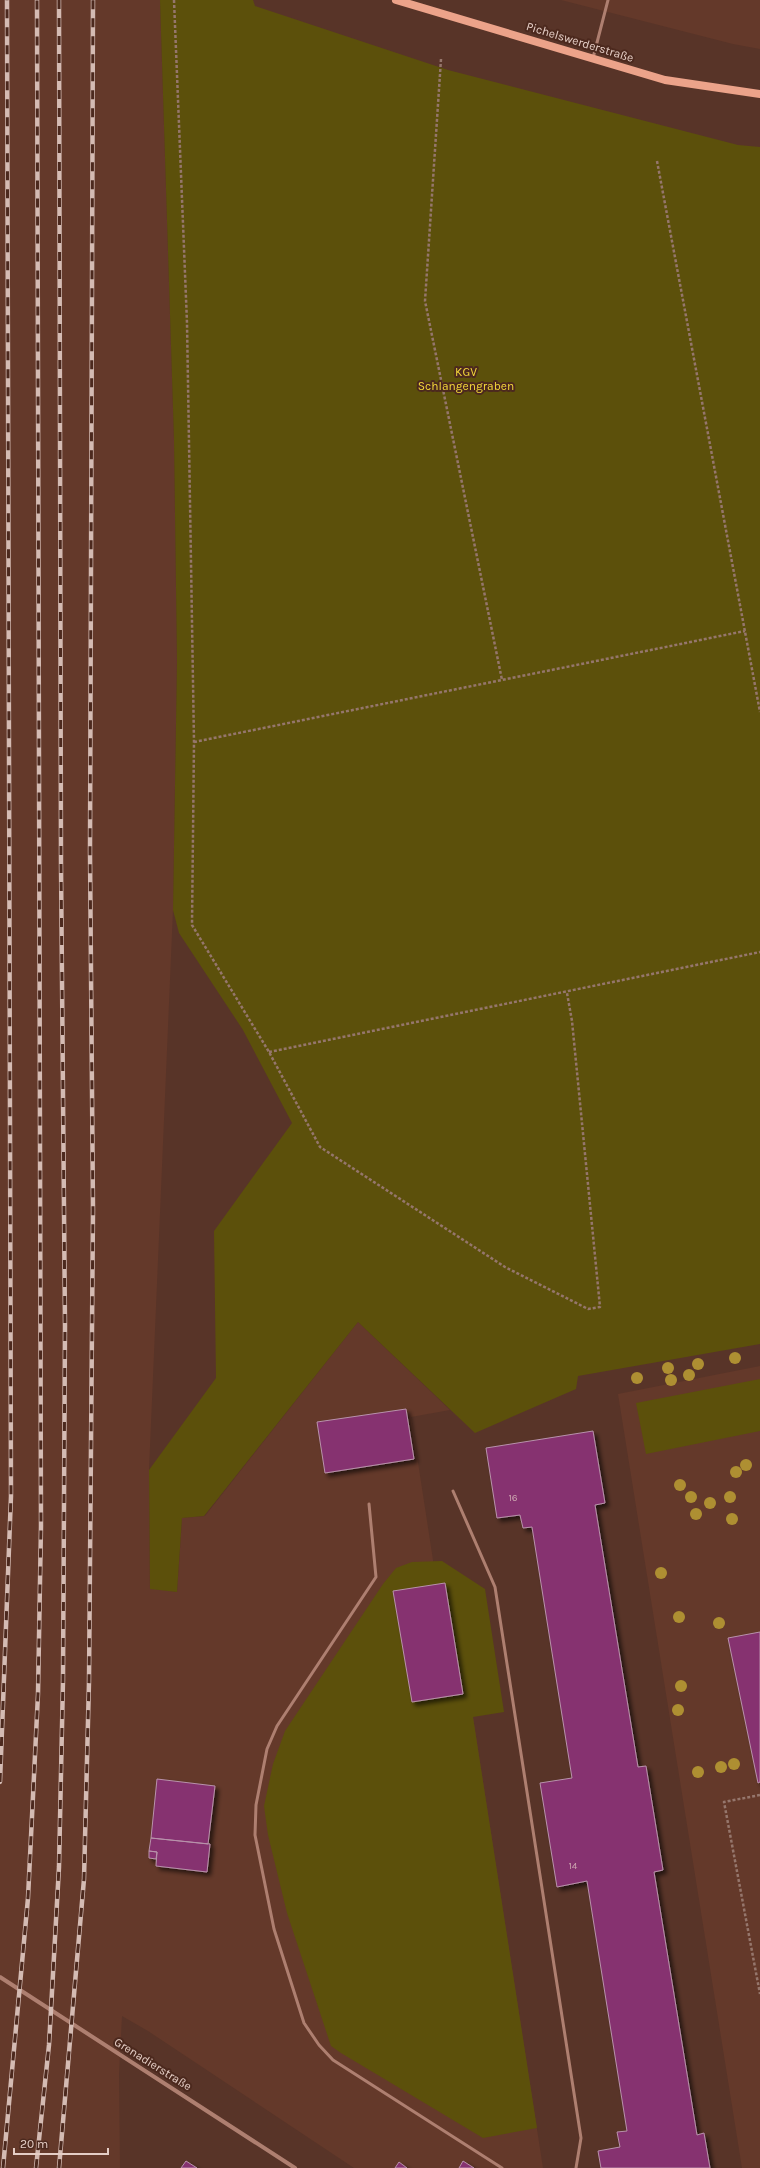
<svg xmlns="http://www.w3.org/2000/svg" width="760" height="2168" font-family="Karla,sans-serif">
  <defs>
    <filter id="shadow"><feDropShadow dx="3.5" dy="3.5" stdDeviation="2" flood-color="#0009"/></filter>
  </defs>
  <rect width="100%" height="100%" fill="#583428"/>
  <path fill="#64392a" d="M 0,0 L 160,0 L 174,440 L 177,661 L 173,910 L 149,1470 L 150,1588 L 177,1592 L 182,1518 L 205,1516 L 358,1322 L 450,1410 L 411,1417 L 435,1573 L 473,1717 L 543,2168 L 354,2168 L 148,2031 L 122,2016 L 119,2074 L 120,2168 L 0,2168 Z
    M 561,0 L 760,0 L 760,49 L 733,44 Z
    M 760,1366 L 760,2168 L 742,2168 L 618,1394 Z"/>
  <path fill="#5c500b" d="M 160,0 L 253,0 L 255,6 L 448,70 L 738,145 L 760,147 L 760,1344 L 578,1376 L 576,1389 L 475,1433 L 358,1322 L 204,1516 L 182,1518 L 177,1592 L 150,1589 L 149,1470 L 216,1378 L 214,1231 L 292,1123 L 243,1030 L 179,933 L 173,910 L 177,661 L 174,440 Z
    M 760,1379 L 760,1431 L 646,1454 L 636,1403 Z
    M 442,1561 L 485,1589 L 504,1712 L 473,1717 L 537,2128 L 483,2138 L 341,2053 L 331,2046 L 287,1913 L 268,1835 L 264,1806 L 273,1764 L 285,1731 L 383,1584 L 396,1568 L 412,1562 Z"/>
  <path fill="#863170" stroke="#b892ab" filter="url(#shadow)" d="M 406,1409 L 414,1459 L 325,1473 L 317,1422 Z
    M 593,1431 L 605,1503 L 595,1505 L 638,1767 L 646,1766 L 663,1870 L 654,1872 L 697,2135 L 704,2133 L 710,2168 L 601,2168 L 598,2151 L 620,2147 L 617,2132 L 627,2131 L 587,1881 L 557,1887 L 540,1783 L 572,1778 L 532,1527 L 523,1528 L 520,1515 L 497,1518 L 486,1448 Z
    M 445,1583 L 463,1694 L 412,1702 L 393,1591 Z
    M 760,1632 L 760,1782 L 758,1783 L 728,1638 Z
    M 157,1779 L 215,1786 L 208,1844 L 151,1838 Z
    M 151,1838 L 210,1844 L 207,1872 L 156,1866 L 157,1852 L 149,1851 Z
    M 149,1851 L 157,1852 L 156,1859 L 149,1858 Z
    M 186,2161 L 197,2168 L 181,2168 Z
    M 463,2161 L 474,2168 L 459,2168 Z
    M 399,2162 L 407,2168 L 395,2168 Z"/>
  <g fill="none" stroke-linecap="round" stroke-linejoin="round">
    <path stroke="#95766c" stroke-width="2.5" stroke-dasharray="3 2" stroke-linecap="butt" d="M 174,0 L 187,323 L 194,742 L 192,925 L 269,1052 L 320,1147 L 505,1267 L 588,1309 L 600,1307 L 572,1021 L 567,993
      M 441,59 L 425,301 L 502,680
      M 657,161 L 760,712
      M 194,742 L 745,631
      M 269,1052 L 760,952
      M 760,1795 L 724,1802 L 760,1994"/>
    <path stroke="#ae7f70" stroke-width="3" d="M 593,58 L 608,0
      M 453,1491 L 495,1587 L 581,2138 L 576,2168
      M 369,1504 L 376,1577 L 277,1726 L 267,1749 L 256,1805 L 255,1835 L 274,1929 L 304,2023 L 319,2045 L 333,2060 L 502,2168"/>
    <path stroke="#ae7f70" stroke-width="4" d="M 0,1977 L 295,2168"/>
    <path stroke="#eca38a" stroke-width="8" d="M 396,0 L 665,80 L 760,94"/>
    <defs>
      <path id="rail" d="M 0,1782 L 11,1496 L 7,0
        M 3,2168 L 28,1898 L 38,1694 L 41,1526 L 37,0
        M 36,2168 L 49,2045 L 59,1867 L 63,1680 L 65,1326 L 61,864 L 59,0
        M 59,2168 L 84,1879 L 89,1682 L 93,1210 L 90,852 L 93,0"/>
    </defs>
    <use href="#rail" stroke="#d4bbb3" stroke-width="4.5"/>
    <use href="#rail" stroke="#4c291e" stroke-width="3" stroke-dasharray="9" stroke-linecap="butt"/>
  </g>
  <g fill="#ae8f32">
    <circle cx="735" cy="1358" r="6"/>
    <circle cx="698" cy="1364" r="6"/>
    <circle cx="668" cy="1368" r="6"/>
    <circle cx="689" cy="1375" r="6"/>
    <circle cx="637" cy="1378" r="6"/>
    <circle cx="671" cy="1380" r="6"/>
    <circle cx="746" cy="1465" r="6"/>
    <circle cx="736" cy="1472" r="6"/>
    <circle cx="680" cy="1485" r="6"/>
    <circle cx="691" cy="1497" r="6"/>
    <circle cx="730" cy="1497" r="6"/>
    <circle cx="710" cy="1503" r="6"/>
    <circle cx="696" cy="1514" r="6"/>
    <circle cx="732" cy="1519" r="6"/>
    <circle cx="661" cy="1573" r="6"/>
    <circle cx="679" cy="1617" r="6"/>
    <circle cx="719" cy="1623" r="6"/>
    <circle cx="681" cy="1686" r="6"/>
    <circle cx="678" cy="1710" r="6"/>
    <circle cx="734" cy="1764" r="6"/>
    <circle cx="721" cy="1767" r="6"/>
    <circle cx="698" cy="1772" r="6"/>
  </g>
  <g text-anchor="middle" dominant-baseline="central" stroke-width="4" stroke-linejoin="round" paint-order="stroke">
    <g font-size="10" fill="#cda7b0">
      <text x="513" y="1498">16</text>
      <text x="573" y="1866">14</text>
    </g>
    <g font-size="12" fill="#e5cec6" stroke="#4c291e">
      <text transform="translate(580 42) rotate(17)">Pichelswerderstraße</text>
      <text transform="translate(153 2064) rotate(32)">Grenadierstraße</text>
    </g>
    <g font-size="12" fill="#f5da3a" stroke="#4c291e">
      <text x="466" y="372">KGV<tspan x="466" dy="14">Schlangengraben</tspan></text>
    </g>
  </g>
  <path d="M14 2148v6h94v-6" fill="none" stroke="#e5cec6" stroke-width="2"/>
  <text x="20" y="2148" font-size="12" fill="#e5cec6" stroke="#4c291e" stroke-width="3" paint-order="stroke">20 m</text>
</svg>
